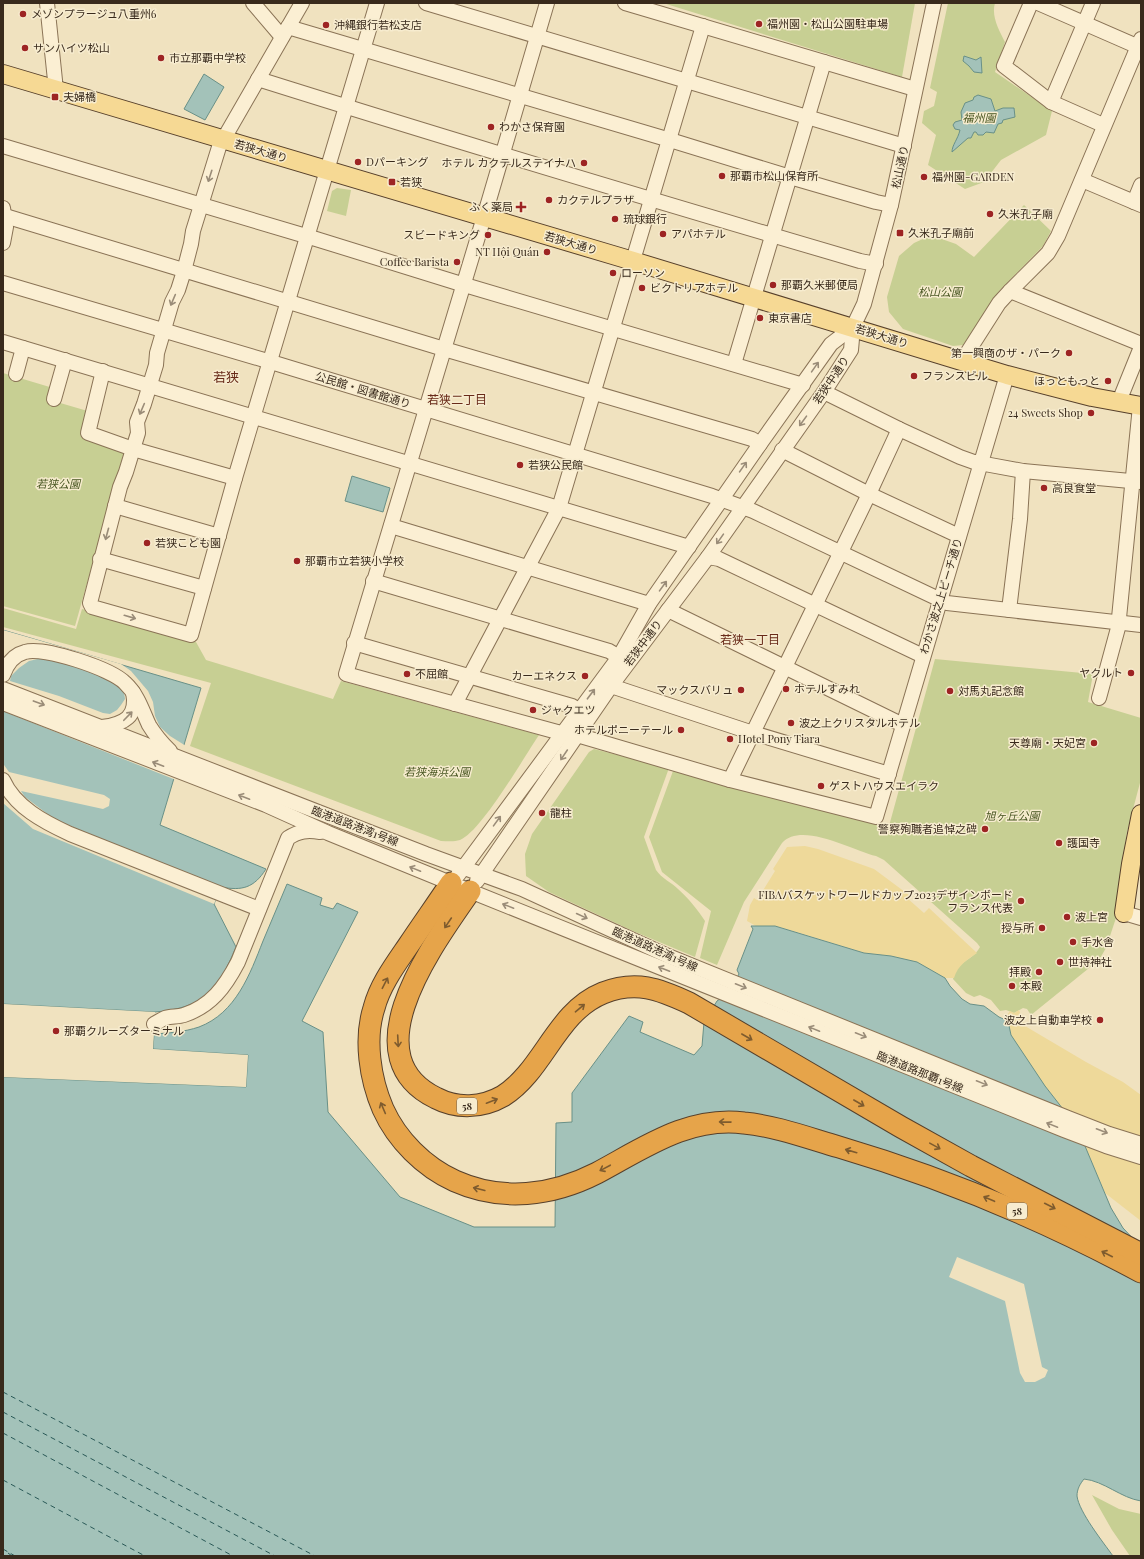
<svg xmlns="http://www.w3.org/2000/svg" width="1144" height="1559" font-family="'Playfair Display','Noto Sans JP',serif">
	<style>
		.green { fill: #c7cf93 }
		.sand { fill: #eed99a }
		.water { fill: #a3c2b9; stroke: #699087 }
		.pier { fill: #f0e2bf; fill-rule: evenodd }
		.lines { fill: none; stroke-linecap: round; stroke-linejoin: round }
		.ferry { stroke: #2a5957; stroke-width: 1; stroke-dasharray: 5 4; stroke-linecap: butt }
		.minor-casing { stroke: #8a7356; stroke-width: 16 }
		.major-casing { stroke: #57402b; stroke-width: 20 }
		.highway-casing { stroke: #57402b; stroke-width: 23 }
		.minor { stroke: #fbefd3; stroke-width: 14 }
		.major { stroke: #f6d994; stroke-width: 18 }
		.highway { stroke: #e6a44a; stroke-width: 21 }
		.oneway { stroke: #9a8c78 }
		.oneway2 { stroke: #7e5b2e }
		.poi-dot { fill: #9d2423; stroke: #f7eccf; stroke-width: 1.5 }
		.labels { text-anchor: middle; stroke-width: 3; stroke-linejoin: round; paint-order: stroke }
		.shield { fill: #f7eccf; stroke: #726452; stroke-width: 1 }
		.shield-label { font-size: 10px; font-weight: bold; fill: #392a1c }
		.poi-label { font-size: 11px; fill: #392a1c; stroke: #f7eccf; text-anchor: start }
		.park-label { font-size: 11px; font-style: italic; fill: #485621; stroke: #f7eccf }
		.street-label { font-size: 11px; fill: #392a1c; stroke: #f7eccf }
		.neighbourhood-label { font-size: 12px; fill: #682a19; stroke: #f7eccf }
		.quarter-label { font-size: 13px; fill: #682a19; stroke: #f7eccf }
	</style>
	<rect width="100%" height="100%" fill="#f0e2bf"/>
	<!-- green -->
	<g class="green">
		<polygon points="663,3 915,3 902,77"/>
		<path d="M948 3H995C991 16 999 30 1005 42L995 72 1052 111 1046 135 1001 160 984 182 965 189 928 165 936 135 922 123 924 111 934 106 937 92 930 88Z"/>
		<polygon points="337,188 351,190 346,216 327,211 332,191"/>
		<polygon points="1024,205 1051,231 1043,246 1000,290 963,345 953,346 903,329 889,312 887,297 899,256 914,243 925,238 936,237 956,244 974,257"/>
		<polygon points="3,373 53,388 50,400 91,412 85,436 124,452 75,626 3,606"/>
		<path d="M3 608 76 629 82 609 196 642 206 660 333 699 341 681 539 735C524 757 481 832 460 840 454 842 447 841 441 841L190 746 211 683 3 627Z"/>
		<path d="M935 659 1093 674 1088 702 1141 718V779L1127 832 1121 875 1117 915 1106 948 1099 960 1031 1015 1027 1009 1023 1008 1014 1013 1006 1010 1000 1011 991 1000 980 995 974 997 966 993 953 979C958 959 972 962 980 947L977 943 884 860 876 856C852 850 801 821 782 843L744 902 717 965 700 958 711 911 662 872 649 837 673 771 889 826Z"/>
		<path d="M594 749 669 768 644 837 656 870C662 879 671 882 678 889 689 899 697 909 705 921L695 957 633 931 549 892 526 876 525 854 532 834 589 752Z"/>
		<polygon points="1092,1495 1119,1509 1141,1514 1141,1556 1130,1556 1112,1530"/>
	</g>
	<!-- sand -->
	<g class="sand">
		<path d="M805 846 818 849 874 869 909 895 907 898 924 913 929 908 977 953C967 960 958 965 954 978H945L917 962 891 956 864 953 803 934 775 926H756L747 921 750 905 754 898 757 900 775 871 773 869 787 847Z"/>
		<polygon points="1019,1010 1025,1026 1086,1062 1123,1082 1141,1095 1141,1221 1105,1193 1077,1127 1045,1086 1011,1035 1008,1021 1004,1019 1010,1011 1014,1013"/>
	</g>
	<!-- water -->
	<g class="water">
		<polygon points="964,56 976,60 981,57 982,73 974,72 969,66 963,61"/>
		<polygon points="204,74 224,87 205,120 184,109"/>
		<path d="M978 95 991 99 995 111 1003 108H1014L1015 117 1003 120 1002 123 998 124 994 133 986 132 983 135H978L976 132H974L971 138H968L952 152C952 145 958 139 960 130L955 129 953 125 955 122 962 120 961 112 965 103 973 100 974 97Z"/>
		<polygon points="352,476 390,488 383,512 345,501"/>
		<path d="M3 630 201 688 160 825 266 869C254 888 242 891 221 887L214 904 236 947C218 990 204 1008 155 1012L3 1004Z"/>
		<path d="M287 884 322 898 320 905 333 909 337 903 358 912 302 1021 323 1032 328 1112 400 1197 474 1227H555L556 1123 572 1122V1093L629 1016 643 1022 640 1032 694 1055 702 1046 704 1022 717 1001 727 994 739 974 737 970 753 929 751 926H775L864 953 891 956 917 962 945 978 950 986 962 999 970 1004 984 1006 999 1017 1008 1021 1011 1035 1045 1086 1077 1127 1111 1208 1123 1228 1141 1247V1501C1121 1498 1104 1481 1084 1479 1080 1484 1077 1489 1077 1496 1079 1512 1103 1542 1113 1556H3V1077L246 1087 248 1055 153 1049 154 1034C169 1033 184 1032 199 1027 236 1013 250 974 263 941 271 922 279 903 287 884Z"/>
	</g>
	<!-- pier -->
	<g class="pier">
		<path d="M3 630 121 664 131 671 148 691 153 702 155 716 160 727 170 736 186 746 176 780 3 711ZM42 658 90 669 119 686 124 692 125 699 121 705 117 710 110 714 103 713 59 696 10 681 11 676 19 668 29 661Z"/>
		<polygon points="3,748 4,765 9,772 104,795 110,799 109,806 103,809 21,791 25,797 50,816 77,829 222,887 214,904 33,829 3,803"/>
		<polygon points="3,1004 155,1012 155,1014 3,1006"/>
		<polygon points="154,1032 153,1049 248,1055 246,1087 3,1077 3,1075 244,1085 246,1057 153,1051 151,1049 152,1034"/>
		<polygon points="957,1257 1024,1284 1042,1367 1048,1370 1045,1377 1035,1382 1025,1382 1020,1373 1005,1301 949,1277"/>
	</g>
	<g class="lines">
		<!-- ferry -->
		<g class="ferry">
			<polyline points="3,1392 315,1556"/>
			<polyline points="3,1412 275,1556"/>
			<polyline points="3,1433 233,1556"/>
			<polyline points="3,1480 145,1556"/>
			<polyline points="3,1549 15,1556"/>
			<polyline points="8,1553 12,1556"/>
		</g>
		<!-- minor casing -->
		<g class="minor-casing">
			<g id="minor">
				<polyline points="47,3 56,90"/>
				<polyline points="253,3 282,37"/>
				<polyline points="302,3 219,147 193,231 191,244 184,271 178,290 172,302 157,353 156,365 144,404 137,422 138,433 133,449 126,472 120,487 90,603 92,607 191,635 235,478 377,3"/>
				<polyline points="426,3 904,146"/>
				<polyline points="547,3 487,207 346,674 561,733"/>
				<polyline points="625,3 915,89"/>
				<polyline points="1031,3 1004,66 1051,102 1103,125"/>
				<polyline points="1038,3 1141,48"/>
				<polyline points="288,27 670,140 790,177 876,202 891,205"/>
				<path d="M258 79C458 142 659 202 860 261L876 264"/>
				<polyline points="1051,102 1093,3"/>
				<polyline points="3,146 316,239 458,283 803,385"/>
				<polyline points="1082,180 1141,205"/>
				<polyline points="1134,202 1141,185"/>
				<polyline points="3,208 6,227 3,243"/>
				<polyline points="5,216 444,349 752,439 760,444"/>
				<polyline points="3,283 271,362 712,496 753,511 947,603 1141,625"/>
				<polyline points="1010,291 1141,344"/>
				<polyline points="3,342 689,547"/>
				<polyline points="962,361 999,303 1010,291 1048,253 1058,236 1141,39"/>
				<polyline points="734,364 824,62"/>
				<polyline points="103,371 88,433 133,449 235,478"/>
				<polyline points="16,374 23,348"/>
				<polyline points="824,392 899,429 960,457 974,462 1023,471 1141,482"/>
				<polyline points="54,399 65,360"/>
				<polyline points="1120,403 1122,394 1141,347"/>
				<polyline points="782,450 869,494 959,536"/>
				<polyline points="115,506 219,536"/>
				<polyline points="391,526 649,604"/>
				<polyline points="708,557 719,559 923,656"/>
				<polyline points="100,559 204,588"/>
				<polyline points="373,581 609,651 626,661"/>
				<polyline points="668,610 903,725"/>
				<polyline points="1009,610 1020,519 1023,471"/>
				<polyline points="354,643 572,706 579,710"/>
				<path d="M3 675C7 664 13 655 25 652 43 646 112 669 125 683 138 695 142 710 149 725 155 735 162 743 170 751"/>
				<polyline points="611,686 753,733 889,774"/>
				<polyline points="3,689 426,854 522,889 668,956 1068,1118 1109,1134 1141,1144"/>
				<polyline points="1099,698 1118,628 1140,406"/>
				<polyline points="3,703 266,805 328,833 470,891 1064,1130 1106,1146 1141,1157"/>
				<polyline points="455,704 559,508 703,26"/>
				<path d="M102 727C124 724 138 717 133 692"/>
				<polyline points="577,735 730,780 876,817 1007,375"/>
				<path d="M3 780C15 807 44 822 70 834L259 909"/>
				<polyline points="730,780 869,494 899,429"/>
				<polyline points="458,875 619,657 649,604 760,444 831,344 853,327"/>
				<polyline points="477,881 611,686 708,557 824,392 851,350 853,327 864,304 891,205 934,3"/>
				<polyline points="1124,913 1141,918"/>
				<path d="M154 1024C158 1022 162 1019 165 1018 171 1016 178 1017 184 1015 211 1006 225 987 238 962L288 838C299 831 307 830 320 832"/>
			</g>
		</g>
		<!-- major casing -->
		<g class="major-casing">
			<g id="major">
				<polyline points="3,74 633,261 1007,375 1092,397 1141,406"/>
				<polyline points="1124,913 1131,864 1141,814"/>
			</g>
		</g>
		<!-- highway casing -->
		<g class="highway-casing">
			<g id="highway">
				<path d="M451 883C437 904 422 925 408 946 395 965 380 985 374 1008 364 1039 370 1079 383 1109 397 1140 424 1167 455 1181 502 1202 552 1196 597 1173 644 1148 688 1116 744 1123 776 1126 808 1138 839 1147 944 1178 1045 1220 1141 1272"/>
				<path d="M470 891C436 941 348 1055 436 1098 457 1109 482 1108 503 1096 544 1070 556 1012 603 993 636 980 659 989 689 1003L901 1127 971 1166 1141 1254"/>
			</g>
		</g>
		<!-- minor -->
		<use href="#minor" class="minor"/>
		<!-- major -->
		<use href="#major" class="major"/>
		<!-- highway -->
		<use href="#highway" class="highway"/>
	</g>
	<!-- one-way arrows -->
	<defs><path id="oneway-shaft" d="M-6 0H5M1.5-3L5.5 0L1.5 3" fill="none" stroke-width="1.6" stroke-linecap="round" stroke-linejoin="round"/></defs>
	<g class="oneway">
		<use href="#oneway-shaft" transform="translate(210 176) rotate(108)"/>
		<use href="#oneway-shaft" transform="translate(173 300) rotate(113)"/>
		<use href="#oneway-shaft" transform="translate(815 367) rotate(-55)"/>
		<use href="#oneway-shaft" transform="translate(142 409) rotate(113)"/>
		<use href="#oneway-shaft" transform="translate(803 421) rotate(126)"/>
		<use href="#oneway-shaft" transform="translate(743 467) rotate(-55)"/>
		<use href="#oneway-shaft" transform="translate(107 534) rotate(105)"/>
		<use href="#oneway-shaft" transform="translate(720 539) rotate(125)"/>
		<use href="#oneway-shaft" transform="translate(663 586) rotate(-54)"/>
		<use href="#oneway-shaft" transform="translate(130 617) rotate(16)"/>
		<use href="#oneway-shaft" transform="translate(591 694) rotate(-53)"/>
		<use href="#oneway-shaft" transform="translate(39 703) rotate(20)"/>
		<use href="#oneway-shaft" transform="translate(128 716) rotate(-46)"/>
		<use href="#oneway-shaft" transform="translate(564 755) rotate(124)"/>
		<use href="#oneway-shaft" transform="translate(158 764) rotate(-159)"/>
		<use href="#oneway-shaft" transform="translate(244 797) rotate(-159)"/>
		<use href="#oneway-shaft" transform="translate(497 821) rotate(-54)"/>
		<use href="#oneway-shaft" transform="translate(415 869) rotate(-158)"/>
		<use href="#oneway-shaft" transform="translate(508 906) rotate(-159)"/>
		<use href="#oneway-shaft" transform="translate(582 916) rotate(25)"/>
		<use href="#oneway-shaft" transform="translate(664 969) rotate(-159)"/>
		<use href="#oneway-shaft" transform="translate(741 986) rotate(22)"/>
		<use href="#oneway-shaft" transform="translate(814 1029) rotate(-158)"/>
		<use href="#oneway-shaft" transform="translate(861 1035) rotate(22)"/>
		<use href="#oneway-shaft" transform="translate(982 1083) rotate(22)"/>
		<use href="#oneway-shaft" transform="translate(1052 1125) rotate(-158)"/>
		<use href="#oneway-shaft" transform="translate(1102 1131) rotate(21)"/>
	</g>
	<g class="oneway2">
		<use href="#oneway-shaft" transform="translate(448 923) rotate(124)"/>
		<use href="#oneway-shaft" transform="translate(385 983) rotate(-63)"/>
		<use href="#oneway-shaft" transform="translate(580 1008) rotate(-40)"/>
		<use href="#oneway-shaft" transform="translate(747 1037) rotate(30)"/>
		<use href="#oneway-shaft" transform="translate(398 1041) rotate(87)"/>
		<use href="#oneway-shaft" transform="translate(492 1101) rotate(-21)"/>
		<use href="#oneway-shaft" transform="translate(859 1103) rotate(30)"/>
		<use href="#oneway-shaft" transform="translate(383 1108) rotate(-113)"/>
		<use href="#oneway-shaft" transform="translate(725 1122) rotate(-179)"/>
		<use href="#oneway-shaft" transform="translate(935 1146) rotate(29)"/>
		<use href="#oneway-shaft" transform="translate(851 1151) rotate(-164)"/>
		<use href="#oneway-shaft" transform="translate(605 1168) rotate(152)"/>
		<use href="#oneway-shaft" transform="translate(479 1189) rotate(-166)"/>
		<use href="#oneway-shaft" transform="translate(989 1199) rotate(-157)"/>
		<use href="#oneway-shaft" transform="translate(1050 1206) rotate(27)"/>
		<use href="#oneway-shaft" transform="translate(1107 1254) rotate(-153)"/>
	</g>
	<!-- markers -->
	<g class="poi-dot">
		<circle cx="23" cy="14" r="4"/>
		<circle cx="759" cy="24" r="4"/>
		<circle cx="326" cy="25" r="4"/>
		<circle cx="25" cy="48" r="4"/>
		<circle cx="161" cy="58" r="4"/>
		<rect x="51" y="93" width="8" height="8" rx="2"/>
		<circle cx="491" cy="127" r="4"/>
		<circle cx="358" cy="162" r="4"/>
		<circle cx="584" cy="163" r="4"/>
		<circle cx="722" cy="176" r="4"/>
		<circle cx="924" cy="177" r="4"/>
		<rect x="388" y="178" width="8" height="8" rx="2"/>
		<circle cx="549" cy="200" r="4"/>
		<path d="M519 201h4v4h4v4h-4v4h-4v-4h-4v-4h4z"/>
		<circle cx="990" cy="214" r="4"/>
		<circle cx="615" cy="219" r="4"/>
		<rect x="896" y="229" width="8" height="8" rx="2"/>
		<circle cx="663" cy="234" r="4"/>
		<circle cx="488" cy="235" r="4"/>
		<circle cx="547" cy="252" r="4"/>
		<circle cx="457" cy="262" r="4"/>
		<circle cx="613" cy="273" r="4"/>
		<circle cx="773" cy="285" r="4"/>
		<circle cx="642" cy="288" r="4"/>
		<circle cx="760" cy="318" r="4"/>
		<circle cx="1069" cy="353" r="4"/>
		<circle cx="914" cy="376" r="4"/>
		<circle cx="1108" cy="381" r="4"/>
		<circle cx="1091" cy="413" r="4"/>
		<circle cx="520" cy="465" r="4"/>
		<circle cx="1044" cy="488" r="4"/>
		<circle cx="147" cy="543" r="4"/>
		<circle cx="297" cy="561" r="4"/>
		<circle cx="1131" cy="673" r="4"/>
		<circle cx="407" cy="674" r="4"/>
		<circle cx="585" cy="676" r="4"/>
		<circle cx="786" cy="689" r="4"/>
		<circle cx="741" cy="690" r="4"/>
		<circle cx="950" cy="691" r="4"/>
		<circle cx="533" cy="710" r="4"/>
		<circle cx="791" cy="723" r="4"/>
		<circle cx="681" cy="730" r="4"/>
		<circle cx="730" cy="739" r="4"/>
		<circle cx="1094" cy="743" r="4"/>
		<circle cx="821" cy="786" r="4"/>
		<circle cx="542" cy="813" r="4"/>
		<circle cx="985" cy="829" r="4"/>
		<circle cx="1059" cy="843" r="4"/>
		<circle cx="1021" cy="901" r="4"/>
		<circle cx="1067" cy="917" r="4"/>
		<circle cx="1042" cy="928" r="4"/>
		<circle cx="1073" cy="942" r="4"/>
		<circle cx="1060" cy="962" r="4"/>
		<circle cx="1039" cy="972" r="4"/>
		<circle cx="1012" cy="986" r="4"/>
		<circle cx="1100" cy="1020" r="4"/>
		<circle cx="56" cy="1031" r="4"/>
	</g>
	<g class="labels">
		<!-- shield labels -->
		<g class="shield">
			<rect x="457" y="1098" width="20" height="16" rx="3"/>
			<rect x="1007" y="1203" width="20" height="16" rx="3"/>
		</g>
		<g class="shield-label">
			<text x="467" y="1110">58</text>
			<text x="1017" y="1215">58</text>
		</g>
		<!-- poi labels -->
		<g class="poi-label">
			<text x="31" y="18">メゾンプラージュ八重州6</text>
			<text x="767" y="28">福州園・松山公園駐車場</text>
			<text x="334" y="29">沖縄銀行若松支店</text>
			<text x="33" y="52">サンハイツ松山</text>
			<text x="169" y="62">市立那覇中学校</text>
			<text x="63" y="101">夫婦橋</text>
			<text x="499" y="131">わかさ保育園</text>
			<text x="366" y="166">Dパーキング</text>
			<text x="576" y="167" text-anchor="end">ホテル カクテルステイナハ</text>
			<text x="730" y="180">那覇市松山保育所</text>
			<text x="932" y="181">福州園-GARDEN</text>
			<text x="400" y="186">若狭</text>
			<text x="557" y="204">カクテルプラザ</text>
			<text x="513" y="211" text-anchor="end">ふく薬局</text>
			<text x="998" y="218">久米孔子廟</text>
			<text x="623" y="223">琉球銀行</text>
			<text x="908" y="237">久米孔子廟前</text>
			<text x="671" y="238">アパホテル</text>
			<text x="480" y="239" text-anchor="end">スビードキング</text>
			<text x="539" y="256" text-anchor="end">NT Hội Quán</text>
			<text x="449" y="266" text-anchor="end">Coffee Barista</text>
			<text x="621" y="277">ローソン</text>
			<text x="781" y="289">那覇久米郵便局</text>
			<text x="650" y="292">ビクトリアホテル</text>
			<text x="768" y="322">東京書店</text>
			<text x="1061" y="357" text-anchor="end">第一興商のザ・パーク</text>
			<text x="922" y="380">フランスビル</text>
			<text x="1100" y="385" text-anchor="end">ほっともっと</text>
			<text x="1083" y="417" text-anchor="end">24 Sweets Shop</text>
			<text x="528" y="469">若狭公民館</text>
			<text x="1052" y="492">高良食堂</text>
			<text x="155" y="547">若狭こども園</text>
			<text x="305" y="565">那覇市立若狭小学校</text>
			<text x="1123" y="677" text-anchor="end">ヤクルト</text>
			<text x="415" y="678">不屈館</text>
			<text x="577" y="680" text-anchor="end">カーエネクス</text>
			<text x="794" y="693">ホテルすみれ</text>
			<text x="733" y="694" text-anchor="end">マックスバリュ</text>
			<text x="958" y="695">対馬丸記念館</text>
			<text x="541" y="714">ジャクエツ</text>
			<text x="799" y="727">波之上クリスタルホテル</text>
			<text x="673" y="734" text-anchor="end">ホテルポニーテール</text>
			<text x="738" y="743">Hotel Pony Tiara</text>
			<text x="1086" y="747" text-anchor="end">天尊廟・天妃宮</text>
			<text x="829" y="790">ゲストハウスエイラク</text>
			<text x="550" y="817">龍柱</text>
			<text x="977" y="833" text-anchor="end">警察殉職者追悼之碑</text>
			<text x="1067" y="847">護国寺</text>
			<text x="1013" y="899" text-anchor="end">FIBAバスケットワールドカップ2023デザインボード<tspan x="1013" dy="13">フランス代表</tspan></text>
			<text x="1075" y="921">波上宮</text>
			<text x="1034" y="932" text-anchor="end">授与所</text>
			<text x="1081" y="946">手水舎</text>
			<text x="1068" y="966">世持神社</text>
			<text x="1031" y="976" text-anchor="end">拝殿</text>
			<text x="1020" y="990">本殿</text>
			<text x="1092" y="1024" text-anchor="end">波之上自動車学校</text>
			<text x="64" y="1035">那覇クルーズターミナル</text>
		</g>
		<!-- park labels -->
		<g class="park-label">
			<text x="979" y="122">福州園</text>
			<text x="940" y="296">松山公園</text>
			<text x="58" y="488">若狭公園</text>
			<text x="437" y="776">若狭海浜公園</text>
			<text x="1012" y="820">旭ヶ丘公園</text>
		</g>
		<!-- street labels -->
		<g class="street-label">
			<text transform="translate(261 151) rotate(16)" y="4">若狭大通り</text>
			<text transform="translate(900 167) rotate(-78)" y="4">松山通り</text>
			<text transform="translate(571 243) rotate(16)" y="4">若狭大通り</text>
			<text transform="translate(882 336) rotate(17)" y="4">若狭大通り</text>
			<text transform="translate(831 380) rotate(-56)" y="4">若狭中通り</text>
			<text transform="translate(363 390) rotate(17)" y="4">公民館・図書館通り</text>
			<text transform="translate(941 596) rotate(-73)" y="4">わかさ波之上ビーチ通り</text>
			<text transform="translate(643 643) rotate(-53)" y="4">若狭中通り</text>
			<text transform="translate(355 826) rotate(21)" y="4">臨港道路港湾1号線</text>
			<text transform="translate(655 949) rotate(24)" y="4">臨港道路港湾1号線</text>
			<text transform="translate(920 1072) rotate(22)" y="4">臨港道路那覇1号線</text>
		</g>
		<!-- neighbourhood labels -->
		<g class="neighbourhood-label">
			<text x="457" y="404">若狭二丁目</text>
			<text x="750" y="644">若狭一丁目</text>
		</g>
		<!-- quarter labels -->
		<g class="quarter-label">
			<text x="226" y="382">若狭</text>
		</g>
	</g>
	<!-- border -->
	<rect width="1144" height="1559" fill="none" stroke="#392a1c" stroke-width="8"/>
</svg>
